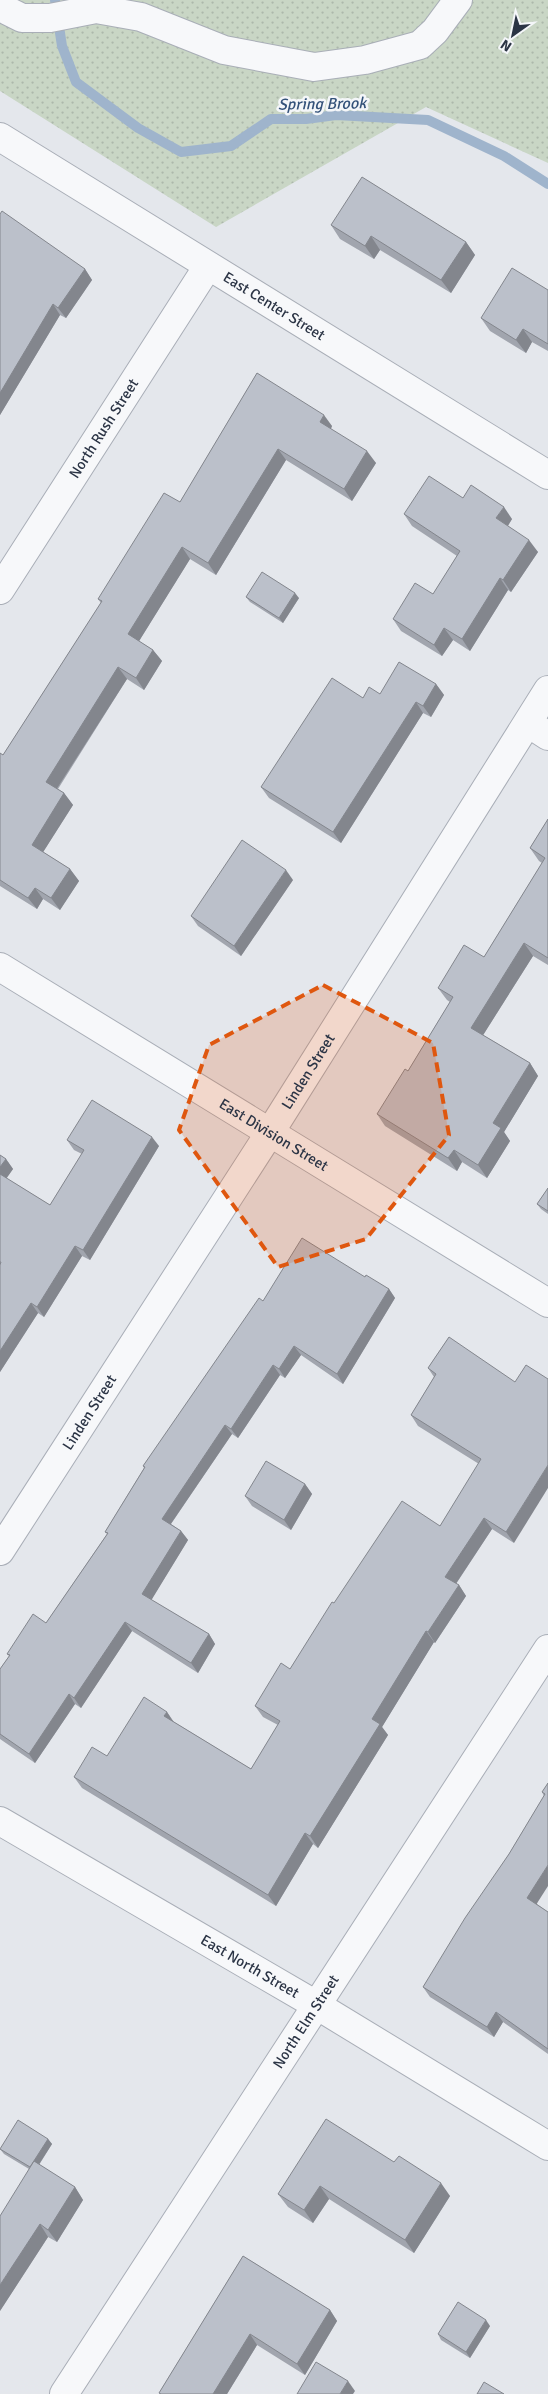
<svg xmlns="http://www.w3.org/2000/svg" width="548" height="2394" font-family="Signika,sans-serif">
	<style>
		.grass { fill: url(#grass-dots) }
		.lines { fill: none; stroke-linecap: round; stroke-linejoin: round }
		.stream { stroke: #9fb4cc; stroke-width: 10 }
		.minor-casing { stroke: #a9aeb7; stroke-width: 30 }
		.minor { stroke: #f7f8fa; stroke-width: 28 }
		.wall { fill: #a1a5ae }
		.shaded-wall { fill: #83868d }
		.building { fill: #bbc0ca; stroke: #83868d }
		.marked { fill: #df570f; fill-opacity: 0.2; stroke: #df570f; stroke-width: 4; stroke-dasharray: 10 6; stroke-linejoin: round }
		.labels { text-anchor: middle; stroke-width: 5; stroke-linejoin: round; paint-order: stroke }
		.street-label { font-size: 15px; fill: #2b3445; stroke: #f4f6f9 }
		.water-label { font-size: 16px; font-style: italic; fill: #34527a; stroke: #f4f6f9 }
	</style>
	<defs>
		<pattern id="grass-dots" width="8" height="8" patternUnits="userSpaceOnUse" patternTransform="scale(1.25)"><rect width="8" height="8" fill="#c9d6c5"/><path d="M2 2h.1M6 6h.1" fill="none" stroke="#adb8ab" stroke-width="1.8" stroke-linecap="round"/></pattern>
	</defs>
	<rect width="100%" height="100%" fill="#e4e7ec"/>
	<!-- grass -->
	<polygon class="grass" points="0,0 548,0 548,163 426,107 216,227 0,91"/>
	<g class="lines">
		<!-- stream -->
		<polyline class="stream" points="55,0 62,46 76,82 138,128 181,152 231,146 271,119 306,119 336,115 428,120 504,156 548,184"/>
		<!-- minor casing -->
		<g class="minor-casing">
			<g id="minor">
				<polyline points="0,3 8,11 22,18 50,18 96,9 141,17 224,50 314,67 365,60 420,45 435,31 458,0"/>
				<path id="s1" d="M0 137 548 475"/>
				<path id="s2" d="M0 590 208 266"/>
				<polyline points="528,723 548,736"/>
				<path id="s3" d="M0 967 548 1303"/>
				<path id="s4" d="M0 1551 269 1134 548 690"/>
				<path id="s5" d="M0 1821 318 2006 548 2146"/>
				<path id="s6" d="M64 2394 548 1649"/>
			</g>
		</g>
		<!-- minor -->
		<use href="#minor" class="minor"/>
	</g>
	<!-- wall -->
	<g class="wall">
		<polygon points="0,214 85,269 92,280 66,318 60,315 0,415"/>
		<polygon points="331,225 466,242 475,255 451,293 380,250 374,259 340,239"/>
		<polygon points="548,290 548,351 532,342 526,353 490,331 481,318"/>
		<polygon points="257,373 332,426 331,429 376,463 352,501 286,460 216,575 190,559 139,641 153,650 162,661 144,690 127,679 58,789 64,793 73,805 43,852 70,869 79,881 60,910 43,899 37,909 0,886 0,753 3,755 101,603 98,599 180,502"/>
		<polygon points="463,498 512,519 508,526 538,552 511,592 508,590 470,651 453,640 442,656 401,631 393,619 433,594 457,556 412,526 404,514"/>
		<polygon points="246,597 299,598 283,623 250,602"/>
		<polygon points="436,684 444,695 431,717 423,713 341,843 269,798 261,787 363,698"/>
		<polygon points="548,819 548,965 533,956 483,1035 530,1063 538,1076 504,1132 510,1141 487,1178 462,1162 457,1171 385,1126 377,1114 408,1071 450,1002 447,1000 438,988 484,957 542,863 539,861 530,848"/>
		<polygon points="293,880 241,956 198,926 191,916"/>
		<polygon points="67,1140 159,1146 90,1260 82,1256 44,1317 38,1313 0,1372 0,1155 6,1159 13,1169 6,1178 50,1205 82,1154 74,1150"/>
		<polygon points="548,1188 548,1214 541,1209 537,1204"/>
		<polygon points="365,1277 389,1289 395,1298 343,1384 301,1355 285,1378 280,1375 238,1438 232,1434 171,1524 181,1531 188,1540 151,1600 209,1634 215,1644 198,1673 132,1631 81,1708 75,1704 35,1763 0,1739 0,1669 9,1656 7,1654 46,1623 107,1534 105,1532 144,1468 143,1466 263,1301"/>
		<polygon points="449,1337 514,1543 492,1529 456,1584 459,1585 466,1596 435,1643 434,1642 382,1727 388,1735 318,1848 313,1844 276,1906 82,1788 74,1777 107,1756 167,1712 174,1722 251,1769 278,1725 263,1717 255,1706 290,1669 334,1603 440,1526 479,1464 418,1426 411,1415 434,1377 428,1368"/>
		<polygon points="305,1484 312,1494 291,1530 252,1506 245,1496"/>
		<polygon points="548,1783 537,1904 548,1912 548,2054 503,2022 494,2037 430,1997 423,1987 509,1854 544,1796 542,1792"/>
		<polygon points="48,2139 52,2144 39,2165 75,2187 83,2200 57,2242 48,2237 0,2311 29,2169 4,2154 0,2149"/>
		<polygon points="394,2162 450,2196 414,2253 329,2199 313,2223 288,2207 278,2194"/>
		<polygon points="243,2256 330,2310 337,2321 305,2375 257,2345 227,2394 160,2394 159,2393"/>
		<polygon points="490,2326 470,2358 441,2340 438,2334"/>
	</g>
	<!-- shaded-wall -->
	<g class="shaded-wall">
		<polygon points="371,236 380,250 374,259 365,246"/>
		<polygon points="466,242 475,255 451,293 441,280"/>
		<polygon points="85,269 92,280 66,318 58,308"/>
		<polygon points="53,304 60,315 0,415 0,393"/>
		<polygon points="523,329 532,342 526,353 516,340"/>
		<polygon points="324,415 332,426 328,434 320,422"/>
		<polygon points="278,449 286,460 216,575 208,563"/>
		<polygon points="367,451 376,463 352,501 344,489"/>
		<polygon points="504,507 512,519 505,530 496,518"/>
		<polygon points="529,540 538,552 511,592 503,580"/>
		<polygon points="182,547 190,559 136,646 128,634"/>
		<polygon points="500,578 508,590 470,651 462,639"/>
		<polygon points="295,593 299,598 283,623 279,618"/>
		<polygon points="444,628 453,640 442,656 434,645"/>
		<polygon points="153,650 162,661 144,690 136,678"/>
		<polygon points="118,667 127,679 54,793 46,782"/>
		<polygon points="436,684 444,695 431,717 423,706"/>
		<polygon points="416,702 423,713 341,843 333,832"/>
		<polygon points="64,793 73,805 40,857 32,845"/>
		<polygon points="70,869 79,881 60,910 51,898"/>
		<polygon points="286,870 293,880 241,956 234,946"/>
		<polygon points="35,888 43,899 37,909 28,898"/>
		<polygon points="524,943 533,956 480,1040 471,1028"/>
		<polygon points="530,1063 538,1076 504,1132 510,1141 487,1178 478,1165 493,1123"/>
		<polygon points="152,1137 159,1146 90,1260 83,1250"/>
		<polygon points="454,1150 462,1162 457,1171 448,1158"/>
		<polygon points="6,1159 13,1169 4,1182 0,1177 0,1167"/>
		<polygon points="75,1246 82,1256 44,1317 37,1307"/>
		<polygon points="389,1289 395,1298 343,1384 337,1374"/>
		<polygon points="31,1303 38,1313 0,1372 0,1351"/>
		<polygon points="294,1346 301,1355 285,1378 279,1369"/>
		<polygon points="273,1365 280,1375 238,1438 231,1429"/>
		<polygon points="225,1425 232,1434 168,1528 162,1519"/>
		<polygon points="548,1465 548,1488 514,1543 506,1532"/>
		<polygon points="305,1484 312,1494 291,1530 284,1520"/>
		<polygon points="484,1518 492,1529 453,1588 445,1577"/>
		<polygon points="181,1531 188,1540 149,1604 142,1594"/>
		<polygon points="459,1585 466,1596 435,1643 428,1632"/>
		<polygon points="125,1622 132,1631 81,1708 74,1698"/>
		<polygon points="426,1631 434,1642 382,1727 388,1735 318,1848 310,1836 372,1719"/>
		<polygon points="209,1634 215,1644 198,1673 191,1663"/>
		<polygon points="69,1694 75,1704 35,1763 29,1754"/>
		<polygon points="167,1712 174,1723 164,1716"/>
		<polygon points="305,1833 313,1844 276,1906 268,1895"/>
		<polygon points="548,1865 548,1886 534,1908 527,1898"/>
		<polygon points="496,2012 503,2022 494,2037 487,2027"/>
		<polygon points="48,2139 52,2144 34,2172 30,2167"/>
		<polygon points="441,2183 450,2196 414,2253 405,2240"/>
		<polygon points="320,2186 329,2199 313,2223 304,2210"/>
		<polygon points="75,2187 83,2200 57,2242 48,2230"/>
		<polygon points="40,2224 48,2237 0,2311 0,2285"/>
		<polygon points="330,2310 337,2321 305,2375 297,2364"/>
		<polygon points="486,2320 490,2326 470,2358 466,2352"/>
		<polygon points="250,2334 257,2345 227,2394 213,2394"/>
		<polygon points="348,2381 355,2391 353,2394 340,2394"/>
	</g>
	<!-- building -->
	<g class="building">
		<polygon points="362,177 466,242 441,280 371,236 365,246 331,225"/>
		<polygon points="2,211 85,269 58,308 53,304 0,393 0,214"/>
		<polygon points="512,268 548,290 548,344 523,329 516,340 481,318"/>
		<polygon points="257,373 324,415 320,422 367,451 344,489 278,449 208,563 182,547 128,634 153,650 136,678 118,667 46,782 64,793 32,845 70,869 51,898 35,888 28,898 0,880 0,753 3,755 102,601 98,599 164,493 180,502"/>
		<polygon points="429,476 463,498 471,485 504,507 496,518 529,540 503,580 500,578 462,639 444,628 434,645 393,619 415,583 433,594 460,551 404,514"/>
		<polygon points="262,572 295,593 279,618 246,597"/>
		<polygon points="399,662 436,684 423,706 416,702 333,832 261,787 332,678 363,698 369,687 380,694"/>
		<polygon points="548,819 548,958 524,943 471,1028 530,1063 493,1123 501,1128 478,1165 454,1150 448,1158 377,1114 405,1069 408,1071 453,997 438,988 464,945 484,957 545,858 530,848"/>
		<polygon points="242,840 286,870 234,946 191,916"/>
		<polygon points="92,1100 152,1137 83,1250 75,1246 37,1307 31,1303 0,1351 0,1265 1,1262 0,1262 0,1174 50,1205 84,1150 67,1140"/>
		<polygon points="0,1155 6,1159 0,1167"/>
		<polygon points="548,1188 548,1211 537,1204"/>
		<polygon points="302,1238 365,1277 366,1275 389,1289 337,1374 294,1346 279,1369 273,1365 231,1429 225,1425 162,1519 181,1531 142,1594 209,1634 191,1663 125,1622 74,1698 69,1694 29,1754 0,1734 0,1669 10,1655 7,1654 33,1614 46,1623 108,1533 105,1532 145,1467 143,1466 259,1298 263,1301"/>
		<polygon points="449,1337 515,1382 526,1365 548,1379 548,1465 506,1532 484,1518 445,1577 459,1585 428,1632 426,1631 372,1719 380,1724 310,1836 305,1833 268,1895 74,1777 92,1747 107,1756 144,1697 167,1712 164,1716 251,1769 280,1721 255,1706 281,1663 290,1669 332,1602 334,1603 402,1501 440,1526 481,1459 411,1415 436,1374 428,1368"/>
		<polygon points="266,1461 305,1484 284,1520 245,1496"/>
		<polygon points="548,1783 548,1865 527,1898 548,1912 548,2049 496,2012 487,2027 423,1987 465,1918 509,1854 545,1794 542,1792"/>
		<polygon points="326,2119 394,2162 399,2156 441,2183 405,2240 320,2186 304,2210 278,2194"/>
		<polygon points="18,2120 48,2139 30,2167 0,2149"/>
		<polygon points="34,2161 75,2187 48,2230 40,2224 0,2285 0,2216"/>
		<polygon points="243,2256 330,2310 297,2364 250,2334 213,2394 161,2394 159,2393"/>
		<polygon points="458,2302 486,2320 466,2352 438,2334"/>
		<polygon points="316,2362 348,2381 340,2394 297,2394"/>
		<polygon points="484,2382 504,2394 477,2394"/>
	</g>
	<!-- marked area -->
	<path class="marked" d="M323 985 433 1043 449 1135 366 1239 278 1267 179 1130 209 1045Z"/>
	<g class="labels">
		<!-- street labels -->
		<g class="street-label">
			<text dy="5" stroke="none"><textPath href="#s1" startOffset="322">East Center Street</textPath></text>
			<text dy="5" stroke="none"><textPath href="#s2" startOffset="192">North Rush Street</textPath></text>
			<text dy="5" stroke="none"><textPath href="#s4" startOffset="570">Linden Street</textPath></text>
			<text dy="5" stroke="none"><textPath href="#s3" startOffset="321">East Division Street</textPath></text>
			<text dy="5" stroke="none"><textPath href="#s4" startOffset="165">Linden Street</textPath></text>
			<text dy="5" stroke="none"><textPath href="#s5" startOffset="289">East North Street</textPath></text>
			<text dy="5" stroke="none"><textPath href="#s6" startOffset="444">North Elm Street</textPath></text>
		</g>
		<!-- water labels -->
		<g class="water-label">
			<text transform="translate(322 103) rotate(-1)" y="6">Spring Brook</text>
		</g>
	</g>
	<!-- north arrow -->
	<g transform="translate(513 35) rotate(213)" stroke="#f4f6f9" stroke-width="4" paint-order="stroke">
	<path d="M0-4L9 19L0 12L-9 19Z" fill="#2b3445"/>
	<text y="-8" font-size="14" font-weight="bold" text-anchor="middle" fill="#2b3445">N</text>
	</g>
</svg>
